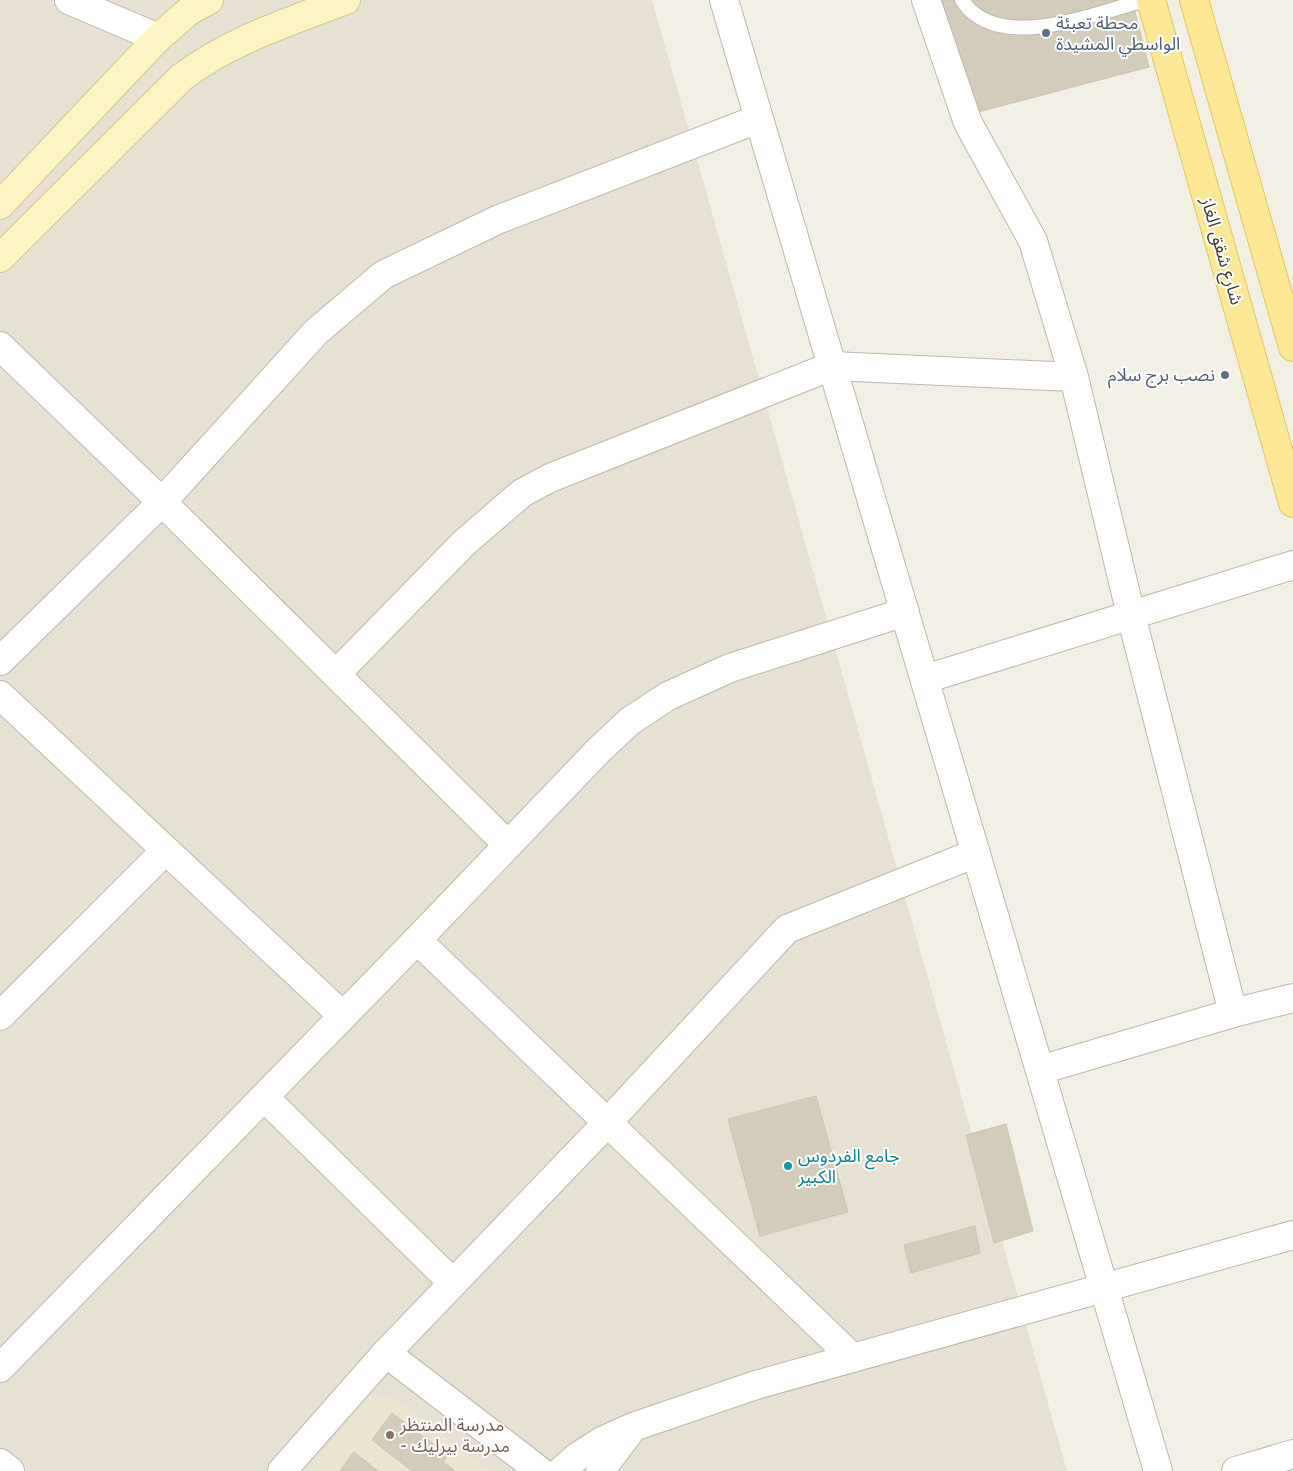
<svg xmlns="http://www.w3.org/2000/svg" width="1293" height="1471" font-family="Overpass,'Noto Sans Arabic',sans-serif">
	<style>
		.residential { fill: #e6e1d3 }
		.education { fill: #ebe5cf }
		.building { fill: #d3ccbb; stroke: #cec4ae }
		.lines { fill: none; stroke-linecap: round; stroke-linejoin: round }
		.lane-casing { stroke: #bdb7a8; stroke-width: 16 }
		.street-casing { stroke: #bdb7a8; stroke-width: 30 }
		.secondary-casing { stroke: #d1c696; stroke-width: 30 }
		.primary-casing { stroke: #e0c564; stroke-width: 30 }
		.lane { stroke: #fff; stroke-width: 14 }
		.street { stroke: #fff; stroke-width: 28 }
		.secondary { stroke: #fdf4c4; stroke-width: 28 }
		.primary { stroke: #fce794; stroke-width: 28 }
		.service-dot { fill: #5c6f8a; stroke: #fff; stroke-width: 2 }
		.culture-dot { fill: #0f9aa8; stroke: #fff; stroke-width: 2 }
		.education-dot { fill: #8d6e63; stroke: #fff; stroke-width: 2 }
		.labels { text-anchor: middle; stroke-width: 4; stroke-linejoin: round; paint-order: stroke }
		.service-label { font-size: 18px; fill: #4e5e75; stroke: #fff; text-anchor: start }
		.street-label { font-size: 18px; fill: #443f35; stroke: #fff }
		.culture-label { font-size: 18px; fill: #0d838f; stroke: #fff; text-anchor: start }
		.education-label { font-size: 18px; fill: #785e54; stroke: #fff; text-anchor: start }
	</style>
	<rect width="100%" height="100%" fill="#f2efe5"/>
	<!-- residential -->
	<polygon class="residential" points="0,0 652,0 1067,1471 0,1471"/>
	<!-- education -->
	<polygon class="education" points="370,1395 395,1399 491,1471 306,1471"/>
	<!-- building -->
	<g class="building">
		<polygon points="941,0 1132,0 1149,67 978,112"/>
		<polygon points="816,1096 848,1212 760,1236 728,1119"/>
		<polygon points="1006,1124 1033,1231 994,1243 966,1135"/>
		<polygon points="975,1226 980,1253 911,1273 904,1245"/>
		<polygon points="392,1413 448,1455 443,1462 455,1471 412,1471 372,1440"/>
		<polygon points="354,1452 378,1471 340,1471"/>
	</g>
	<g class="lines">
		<!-- lane casing -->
		<g class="lane-casing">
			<path id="lane" d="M962 0C997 55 1096 13 1145 0"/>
		</g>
		<!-- street casing -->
		<g class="street-casing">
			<g id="street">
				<polyline points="69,0 158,38"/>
				<polyline points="724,0 1158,1471"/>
				<polyline points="926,0 968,123 1033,241 1074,377"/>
				<polyline points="0,346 162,502 508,845"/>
				<polyline points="0,661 162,502 316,332 383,275 497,220 758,119"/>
				<polyline points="336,674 464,543 522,493 550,478 832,366 1074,377 1131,615 1233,1013"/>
				<polyline points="925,679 1293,565"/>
				<polyline points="0,695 343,1016"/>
				<polyline points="417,940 853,1358"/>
				<polyline points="0,1016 165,851"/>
				<polyline points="1040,1070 1233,1013 1293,998"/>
				<polyline points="264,1097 453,1283"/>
				<polyline points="386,1353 540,1471"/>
				<polyline points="0,1368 417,940 599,750 630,721 668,696 730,668 905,612"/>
				<polyline points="0,1463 10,1471"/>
				<polyline points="282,1471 386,1353 607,1123 787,929 976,853"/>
				<polyline points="561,1471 577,1457 602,1441 633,1427 756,1385 1293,1235"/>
				<polyline points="600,1471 631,1430"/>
				<polyline points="1236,1471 1293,1454"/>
			</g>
		</g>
		<!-- secondary casing -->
		<g class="secondary-casing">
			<g id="secondary">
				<polyline points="0,205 158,38 189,11 209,0"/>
				<path d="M0 258 182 77C233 39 287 23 346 0"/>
			</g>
		</g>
		<!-- primary casing -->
		<g class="primary-casing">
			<g id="primary">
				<polyline points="1151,0 1293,503"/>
				<polyline points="1194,0 1293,347"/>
			</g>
		</g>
		<!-- lane -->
		<use href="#lane" class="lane"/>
		<!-- street -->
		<use href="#street" class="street"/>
		<!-- secondary -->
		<use href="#secondary" class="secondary"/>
		<!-- primary -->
		<use href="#primary" class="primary"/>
	</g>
	<!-- markers -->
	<g class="service-dot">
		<circle cx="1046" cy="33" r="5"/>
		<circle cx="1225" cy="375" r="5"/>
	</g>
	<circle class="culture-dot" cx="788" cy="1166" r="5"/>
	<circle class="education-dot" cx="390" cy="1435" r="5"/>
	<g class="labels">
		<!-- service labels -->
		<g class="service-label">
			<text x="1056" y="29">محطة تعبئة<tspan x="1056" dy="21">الواسطي المشيدة</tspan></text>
			<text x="1215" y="381" text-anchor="end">نصب برج سلام</text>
		</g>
		<!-- street labels -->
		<g class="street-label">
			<text transform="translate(1222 251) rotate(74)" y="6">شارع شقق الغاز</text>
		</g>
		<!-- culture labels -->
		<g class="culture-label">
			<text x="798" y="1162">جامع الفردوس<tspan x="798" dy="21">الكبير</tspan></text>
		</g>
		<!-- education labels -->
		<g class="education-label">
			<text x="400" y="1431">مدرسة المنتظر<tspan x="400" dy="21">- مدرسة بيرليك</tspan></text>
		</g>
	</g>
</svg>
